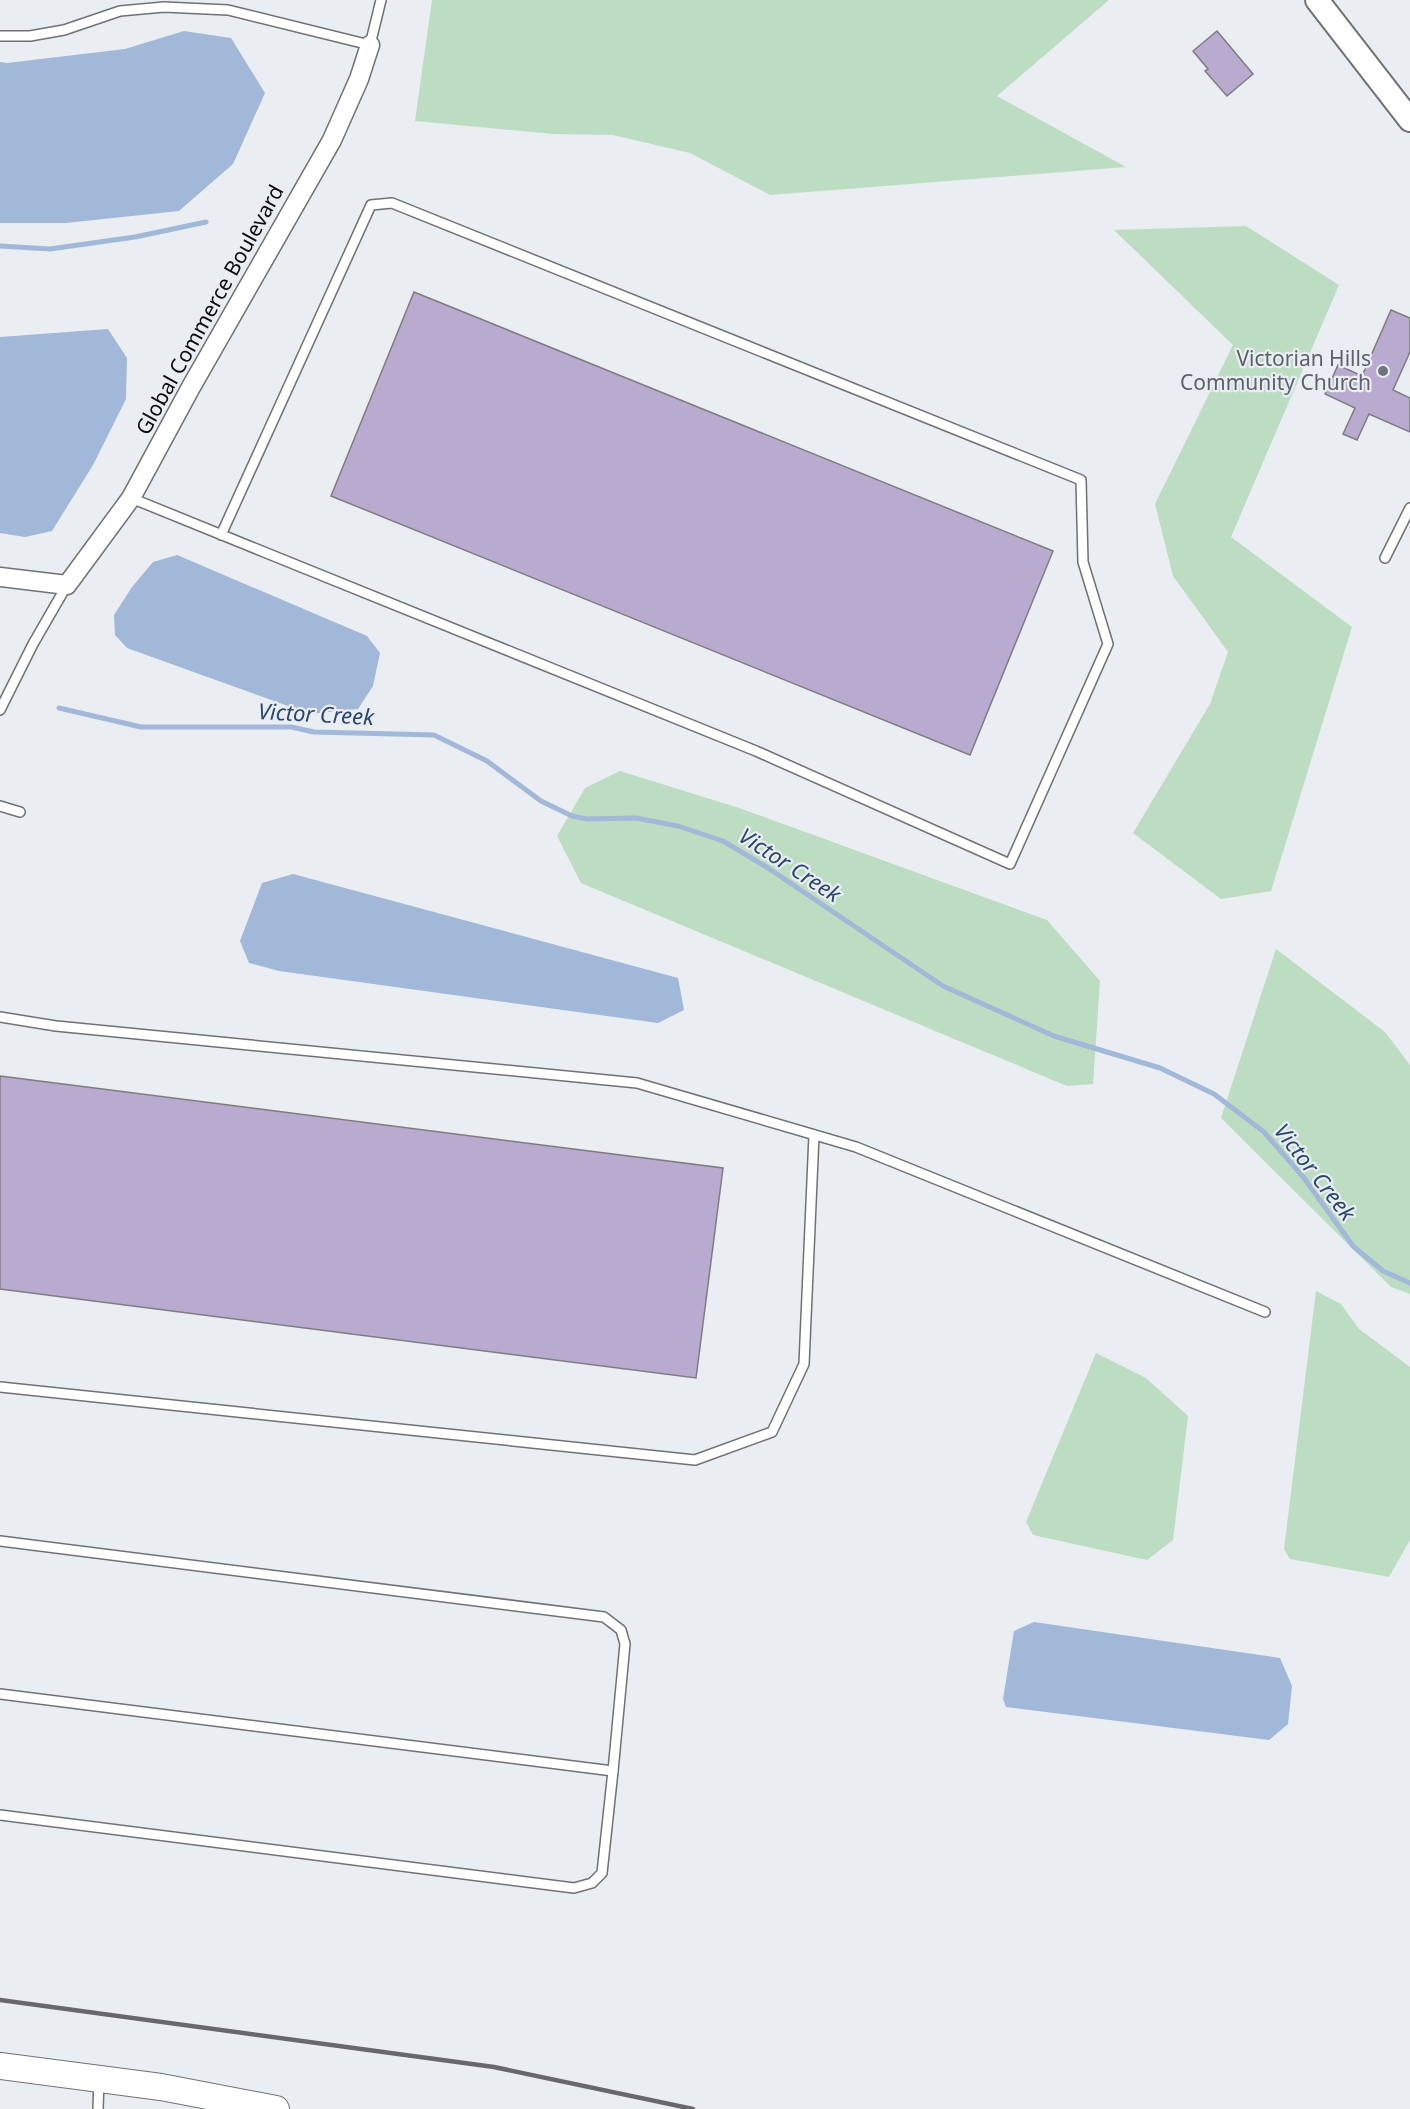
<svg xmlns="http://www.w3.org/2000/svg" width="1410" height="2109" font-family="'Noto Sans',sans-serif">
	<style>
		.green { fill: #bdddc2 }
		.water { fill: #a1b8d9 }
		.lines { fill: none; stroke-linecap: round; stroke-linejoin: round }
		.stream { stroke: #a1b8d9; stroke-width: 5 }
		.building { fill: #b9abd0; stroke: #7e7c80; stroke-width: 1.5 }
		.service-casing { stroke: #6f7175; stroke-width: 12 }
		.minor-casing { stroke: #6f7175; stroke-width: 21 }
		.tertiary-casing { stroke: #6f7175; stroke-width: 26 }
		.secondary-casing { stroke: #6f7175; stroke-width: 28 }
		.service { stroke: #fff; stroke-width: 9 }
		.minor { stroke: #fff; stroke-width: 18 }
		.tertiary { stroke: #fff; stroke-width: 22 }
		.secondary { stroke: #fff; stroke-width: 26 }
		.rail { stroke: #67686b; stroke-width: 4.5 }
		.worship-dot { fill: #6b7280; stroke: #eaedf1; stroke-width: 2 }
		.labels { text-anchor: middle; stroke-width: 4.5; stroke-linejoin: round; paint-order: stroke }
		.street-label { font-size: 21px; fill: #0b0c0d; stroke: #eaedf1 }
		.worship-label { font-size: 21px; fill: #5b616d; stroke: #eaedf1; text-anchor: end }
		.water-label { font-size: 22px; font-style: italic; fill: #274673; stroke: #eaedf1 }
	</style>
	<rect width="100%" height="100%" fill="#eaedf1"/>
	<!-- green -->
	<g class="green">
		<polygon points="432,0 1109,0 997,96 1126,167 770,195 690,153 613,135 554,134 415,121"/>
		<polygon points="1246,226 1339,285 1231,537 1352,627 1271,891 1221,899 1133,833 1210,704 1228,652 1173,576 1155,504 1233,345 1114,230"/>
		<polygon points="620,771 739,808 1047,920 1100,981 1093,1084 1067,1086 581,883 557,836 585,788"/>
		<polygon points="1276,949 1385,1032 1410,1065 1410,1294 1391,1287 1221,1118"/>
		<polygon points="1316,1291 1341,1304 1359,1329 1410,1367 1410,1540 1389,1577 1290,1559 1284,1549"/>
		<polygon points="1096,1353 1146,1378 1188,1416 1173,1540 1147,1560 1033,1535 1026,1522"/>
	</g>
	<!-- water -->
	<g class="water">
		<polygon points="184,31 231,38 265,93 233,164 179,211 66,223 0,223 0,62 7,63 125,49"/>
		<polygon points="108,329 127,358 126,399 93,465 52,531 25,537 0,533 0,337"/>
		<polygon points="177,555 367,636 380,653 373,686 358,709 310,714 127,648 115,635 114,615 132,587 153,562"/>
		<polygon points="293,874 678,978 684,1010 658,1023 279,971 249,963 240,941 262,883"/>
		<polygon points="1034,1622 1280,1658 1292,1686 1288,1724 1269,1740 1006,1707 1003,1699 1014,1631"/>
	</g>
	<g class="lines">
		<!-- stream -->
		<g class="stream">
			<polyline points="0,246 50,249 135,237 206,222"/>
			<polyline points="59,708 141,727 291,727 314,732 434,735 487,761 541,801 572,816 587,819 636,818 678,826 723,841 768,868 943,986 1054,1036 1160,1068 1214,1094 1264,1132 1304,1178 1353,1246 1383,1271 1410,1283"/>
		</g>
	</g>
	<!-- building -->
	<g class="building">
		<polygon points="1217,31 1253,74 1227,96 1205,71 1208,69 1193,51"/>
		<polygon points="414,292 1053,551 970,755 331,496"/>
		<polygon points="1391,310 1410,318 1410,352 1393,390 1410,398 1410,432 1369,414 1357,440 1343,434 1355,408 1325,394 1338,365 1362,376"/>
		<polygon points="0,1076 723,1168 696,1378 0,1289"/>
	</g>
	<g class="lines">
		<!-- service casing -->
		<g class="service-casing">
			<g id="service">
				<polyline points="0,36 30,36 64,30 120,11 164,7 228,10 370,45 381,0"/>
				<polyline points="131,498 264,552 756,751 1010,864 1108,644 1083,562 1081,480 392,203 371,205 221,535"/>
				<polyline points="1385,558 1410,508"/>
				<polyline points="0,710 33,644 67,585"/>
				<polyline points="0,806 20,812"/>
				<polyline points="0,1017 56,1026 637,1083 856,1147 1265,1312"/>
				<polyline points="0,1387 695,1460 772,1432 804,1364 814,1135"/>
				<polyline points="0,1541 604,1617 621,1630 625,1644 613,1771 0,1694"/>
				<polyline points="0,1815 574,1888 592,1883 602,1873 613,1771"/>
				<polyline points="98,2109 99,2081"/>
			</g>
		</g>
		<!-- minor casing -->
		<g class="minor-casing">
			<polyline id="minor" points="0,577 67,585 131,498 191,387 332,140 359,79 370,45"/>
		</g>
		<!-- tertiary casing -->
		<g class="tertiary-casing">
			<polyline id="tertiary" points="1317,0 1410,120"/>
		</g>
		<!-- secondary casing -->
		<g class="secondary-casing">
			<polyline id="secondary" points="0,2066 161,2087 276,2109"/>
		</g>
		<!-- service -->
		<use href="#service" class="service"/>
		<!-- minor -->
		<use href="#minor" class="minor"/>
		<!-- tertiary -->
		<use href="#tertiary" class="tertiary"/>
		<!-- secondary -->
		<use href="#secondary" class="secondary"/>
		<!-- rail -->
		<polyline class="rail" points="0,2000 494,2067 693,2109"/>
	</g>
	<!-- markers -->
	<circle class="worship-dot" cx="1383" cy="371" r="6"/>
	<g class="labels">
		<!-- street labels -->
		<g class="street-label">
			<text transform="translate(210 310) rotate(-61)" y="7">Global Commerce Boulevard</text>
		</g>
		<!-- worship labels -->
		<g class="worship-label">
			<text x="1371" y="366">Victorian Hills<tspan x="1371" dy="24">Community Church</tspan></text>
		</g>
		<!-- water labels -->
		<g class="water-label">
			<text transform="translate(316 714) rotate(3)" y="8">Victor Creek</text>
			<text transform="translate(790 865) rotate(33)" y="8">Victor Creek</text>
			<text transform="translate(1315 1172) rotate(52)" y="8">Victor Creek</text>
		</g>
	</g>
</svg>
